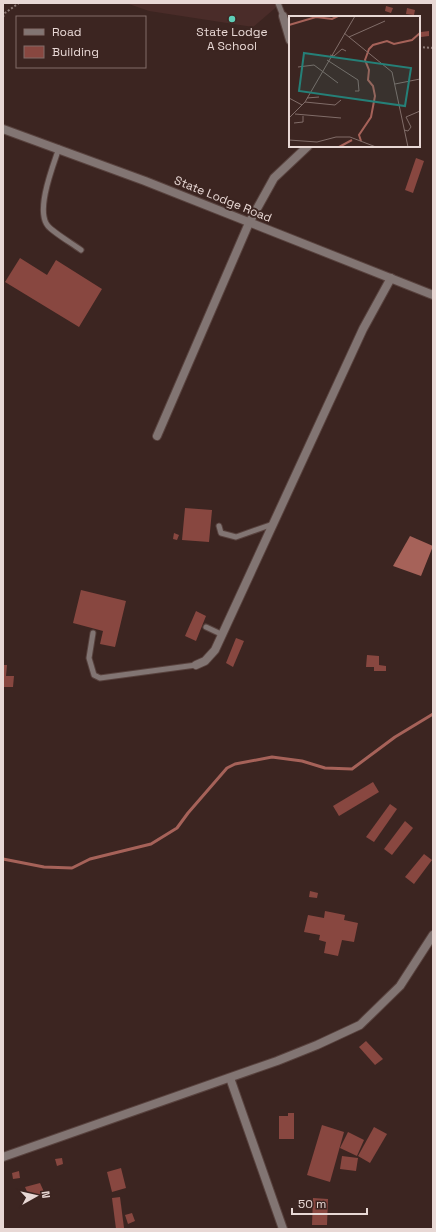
<svg xmlns="http://www.w3.org/2000/svg" width="436" height="1232" font-family="'Space Grotesk',sans-serif">
	<style>
		.built { fill: #4a2c29 }
		.water { fill: #a66259 }
		.lines { fill: none; stroke-linecap: round; stroke-linejoin: round }
		.stream { stroke: #a66259; stroke-width: 3 }
		.building { fill: #884740 }
		.service-casing { stroke: #58423e; stroke-width: 7 }
		.minor-casing { stroke: #58423e; stroke-width: 10 }
		.tertiary-casing { stroke: #58423e; stroke-width: 10 }
		.path { stroke: #8d7a76; stroke-width: 2; stroke-dasharray: 2 2; stroke-linecap: butt }
		.service { stroke: #827573; stroke-width: 5 }
		.minor { stroke: #827573; stroke-width: 8 }
		.tertiary { stroke: #827573; stroke-width: 8 }
		.poi-dot { fill: #5eceb7; stroke: #3c2521; stroke-width: 1.5 }
		.labels { text-anchor: middle; stroke-width: 4; stroke-linejoin: round; paint-order: stroke }
		.poi-label { font-size: 12px; fill: #e8d8d5; stroke: #3c2521 }
		.street-label { font-size: 12px; fill: #e8d8d5; stroke: #3c2521 }
		.inset-river { fill: none; stroke: #a66259; stroke-width: 2 }
		.inset-road { fill: none; stroke: #816d69; stroke-width: 1 }
		.view { fill: #258078; fill-opacity: 0.15; stroke: #258078; stroke-width: 2 }
		.inset-edge { fill: none; stroke: #e8d8d5; stroke-width: 2 }
	</style>
	<rect width="100%" height="100%" fill="#3c2521"/>
	<!-- built -->
	<polygon class="built" points="126,3 281,3 253,27 149,11"/>
	<!-- water -->
	<polygon class="water" points="410,536 433,546 421,576 393,566"/>
	<g class="lines">
		<!-- stream -->
		<polyline class="stream" points="3,859 44,867 72,868 90,859 151,844 177,828 188,813 227,768 235,764 272,757 302,761 325,768 352,769 395,737 433,714"/>
	</g>
	<!-- building -->
	<g class="building">
		<polygon points="386,6 393,8 391,13 385,11"/>
		<polygon points="407,8 415,10 414,15 406,14"/>
		<polygon points="429,31 429,36 421,37 421,32"/>
		<polygon points="416,158 424,161 413,193 405,190"/>
		<polygon points="20,258 47,275 56,260 102,289 79,327 5,282"/>
		<polygon points="185,508 212,510 209,542 182,540"/>
		<polygon points="174,533 179,535 177,540 173,539"/>
		<polygon points="81,590 126,601 115,647 100,644 103,631 73,623"/>
		<polygon points="196,611 206,616 196,641 185,636"/>
		<polygon points="236,638 244,641 233,667 226,663"/>
		<polygon points="367,655 379,656 379,665 386,666 386,671 374,671 374,667 366,667"/>
		<polygon points="3,665 7,665 6,676 14,676 13,687 3,687"/>
		<polygon points="373,782 379,792 339,816 333,806"/>
		<polygon points="390,804 397,809 374,842 366,837"/>
		<polygon points="405,821 413,828 392,855 384,849"/>
		<polygon points="424,854 432,860 414,884 405,877"/>
		<polygon points="310,891 318,893 317,898 309,897"/>
		<polygon points="325,911 345,915 344,920 358,923 354,942 342,940 338,956 324,953 326,942 319,940 320,935 304,932 308,915 324,918"/>
		<polygon points="366,1041 383,1059 375,1065 359,1047"/>
		<polygon points="288,1113 294,1113 294,1139 279,1139 279,1116 288,1116"/>
		<polygon points="322,1125 344,1132 330,1182 307,1175"/>
		<polygon points="374,1127 387,1134 370,1163 358,1156"/>
		<polygon points="348,1132 364,1140 357,1156 340,1148"/>
		<polygon points="342,1156 358,1158 356,1171 340,1169"/>
		<polygon points="62,1158 63,1164 57,1166 55,1159"/>
		<polygon points="121,1168 126,1188 112,1192 107,1172"/>
		<polygon points="19,1171 20,1178 13,1179 12,1173"/>
		<polygon points="40,1183 45,1194 31,1200 31,1198 27,1200 26,1197 29,1196 25,1187"/>
		<polygon points="120,1197 124,1228 116,1229 112,1198"/>
		<polygon points="313,1198 328,1199 327,1225 312,1225"/>
		<polygon points="132,1213 135,1221 128,1224 125,1215"/>
	</g>
	<g class="lines">
		<!-- service casing -->
		<g class="service-casing">
			<g id="service">
				<polyline points="278,3 283,16"/>
				<path d="M59 148C53 166 35 211 48 226 54 233 73 244 81 250"/>
				<polyline points="219,526 221,533 236,537 273,524"/>
				<polyline points="206,627 223,635"/>
				<polyline points="93,633 89,658 94,675 100,678 196,665"/>
			</g>
		</g>
		<!-- minor casing -->
		<g class="minor-casing">
			<g id="minor">
				<polyline points="283,16 290,40"/>
				<polyline points="157,436 249,223 274,178 308,146"/>
				<polyline points="196,665 205,661 215,650 363,329 391,278"/>
				<polyline points="230,1078 283,1229"/>
				<polyline points="3,1157 277,1061 317,1045 360,1025 400,986 433,935"/>
			</g>
		</g>
		<!-- tertiary casing -->
		<g class="tertiary-casing">
			<polyline id="tertiary" points="3,129 145,181 433,295"/>
		</g>
		<!-- path -->
		<g class="path">
			<polyline points="3,17 5,13 19,3"/>
			<polyline points="419,47 433,48"/>
		</g>
		<!-- service -->
		<use href="#service" class="service"/>
		<!-- minor -->
		<use href="#minor" class="minor"/>
		<!-- tertiary -->
		<use href="#tertiary" class="tertiary"/>
	</g>
	<!-- markers -->
	<circle class="poi-dot" cx="232" cy="19" r="4"/>
	<g class="labels">
		<!-- poi labels -->
		<g class="poi-label">
			<text x="232" y="36">State Lodge<tspan x="232" dy="14">A School</tspan></text>
		</g>
		<!-- street labels -->
		<g class="street-label">
			<text transform="translate(223 199) rotate(22)" y="4">State Lodge Road</text>
		</g>
	</g>
	<!-- overview -->
	<g transform="translate(289 16)">
		<rect width="131" height="131" fill="#3c2521"/>
		<path class="inset-river" d="M0 9 27 1 43 3 49 0M72 125 70 119 82 101 86 80 84 70 79 64 80 54 76 44 80 33 84 29 98 25 105 28 123 24 131 17M50 131 63 124"/>
		<path class="inset-road" d="M55 17 103 56 119 131M60 21 96 5M41 39 45 40 53 33 57 35M38 44 69 64 70 75H66M9 51 25 49 49 67M106 68 131 63M0 82 13 89M18 82 30 81M16 86 46 89 52 84M6 98 52 102M0 102 16 86 66 0M5 107 14 106V100M115 114 119 115 122 111 117 101 131 95M0 124 28 126 47 121H61L87 131"/>
		<path class="view" d="M15 37 122 52 116 90 10 75Z"/>
		<rect width="131" height="131" class="inset-edge"/>
	</g>
	<!-- border -->
	<rect width="436" height="1232" fill="none" stroke="#e8d8d5" stroke-width="8"/>
	<!-- legend -->
	<rect x="16" y="16" width="130" height="52" fill="#3c2521" stroke="#816d69"/>
	<rect x="24" y="29" width="20" height="6" fill="#827573" stroke="#816d69"/>
	<text x="52" y="36" font-size="12" fill="#e8d8d5">Road</text>
	<rect x="24" y="46" width="20" height="12" fill="#884740" stroke="#816d69"/>
	<text x="52" y="56" font-size="12" fill="#e8d8d5">Building</text>
	<!-- north arrow -->
	<g transform="translate(36 1196) rotate(82)" stroke="#3c2521" stroke-width="3" paint-order="stroke">
	<path d="M0-3L7 15L0 10L-7 15Z" fill="#e8d8d5"/>
	<text y="-6" font-size="11" font-weight="bold" text-anchor="middle" fill="#e8d8d5">N</text>
	</g>
	<!-- scale -->
	<path d="M292 1208v6h75v-6" fill="none" stroke="#e8d8d5" stroke-width="2"/>
	<text x="298" y="1208" font-size="12" fill="#e8d8d5" stroke="#3c2521" stroke-width="3" paint-order="stroke">50 m</text>
</svg>
